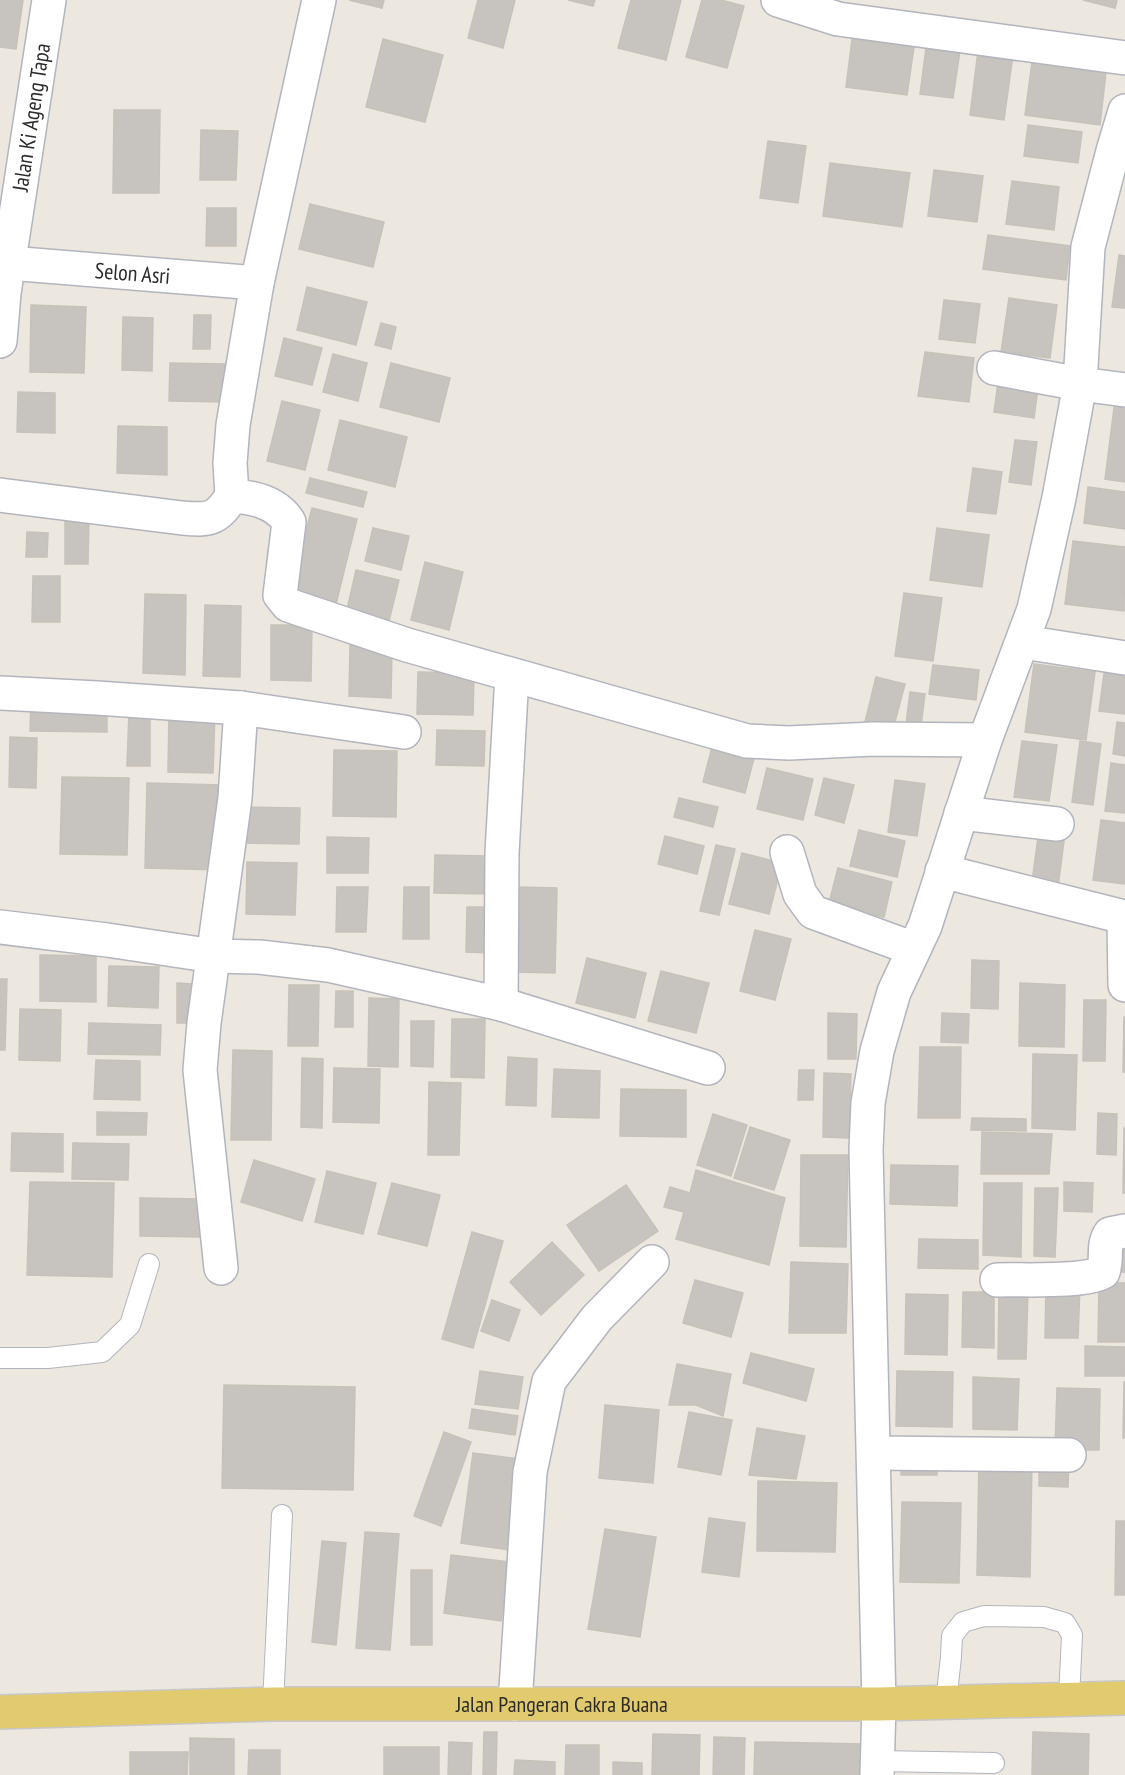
<svg xmlns="http://www.w3.org/2000/svg" width="1125" height="1775" font-family="'PT Sans Narrow',sans-serif">
	<style>
		.building { fill: #c7c4bf; stroke: #c7c2b9; stroke-width: 1.5 }
		.lines { fill: none; stroke-linecap: round; stroke-linejoin: round }
		.lane-casing { stroke: #b3b5be; stroke-width: 22 }
		.street-casing { stroke: #b3b5be; stroke-width: 36 }
		.secondary-casing { stroke: #b3b5be; stroke-width: 36 }
		.primary-casing { stroke: #c8c8c8; stroke-width: 36 }
		.lane { stroke: #fff; stroke-width: 20 }
		.street { stroke: #fff; stroke-width: 33 }
		.secondary { stroke: #fff; stroke-width: 33 }
		.primary { stroke: #e2ca6e; stroke-width: 33 }
		.labels { text-anchor: middle; stroke-width: 5; stroke-linejoin: round; paint-order: stroke }
		.street-label { font-size: 22px; fill: #2c2c2c; stroke: #fff }
	</style>
	<rect width="100%" height="100%" fill="#ece7df"/>
	<!-- building -->
	<g class="building">
		<polygon points="0,0 23,0 16,49 0,47"/>
		<polygon points="349,0 384,0 382,8"/>
		<polygon points="478,0 515,0 503,48 468,38"/>
		<polygon points="568,0 595,0 593,6"/>
		<polygon points="631,0 681,0 666,60 618,48"/>
		<polygon points="702,0 721,0 744,6 727,68 686,57"/>
		<polygon points="1083,0 1117,0 1115,8"/>
		<polygon points="383,39 443,55 425,122 366,107"/>
		<polygon points="852,39 914,47 907,95 846,87"/>
		<polygon points="927,40 961,44 953,98 920,94"/>
		<polygon points="978,51 1013,55 1004,120 970,115"/>
		<polygon points="1032,62 1106,72 1100,125 1025,115"/>
		<polygon points="114,110 160,110 159,193 113,193"/>
		<polygon points="1028,125 1082,132 1078,163 1024,156"/>
		<polygon points="201,130 238,131 236,180 200,180"/>
		<polygon points="768,141 806,146 798,203 760,198"/>
		<polygon points="830,163 910,173 902,227 823,216"/>
		<polygon points="934,170 983,176 977,222 928,216"/>
		<polygon points="1012,181 1059,187 1054,230 1006,224"/>
		<polygon points="310,204 384,222 373,267 299,249"/>
		<polygon points="207,208 236,208 236,246 206,246"/>
		<polygon points="988,235 1070,246 1066,280 983,269"/>
		<polygon points="1119,255 1125,256 1125,308 1112,307"/>
		<polygon points="307,287 367,302 356,345 297,330"/>
		<polygon points="1009,298 1057,305 1050,358 1001,352"/>
		<polygon points="944,300 980,304 975,343 939,339"/>
		<polygon points="31,305 86,307 84,373 30,372"/>
		<polygon points="194,315 211,315 210,349 193,349"/>
		<polygon points="123,317 153,318 152,371 122,370"/>
		<polygon points="381,323 396,327 391,349 375,345"/>
		<polygon points="284,338 322,348 312,385 275,376"/>
		<polygon points="925,352 974,358 969,402 918,396"/>
		<polygon points="333,354 367,363 358,401 323,392"/>
		<polygon points="170,363 226,364 226,402 169,401"/>
		<polygon points="391,363 450,378 439,422 380,407"/>
		<polygon points="999,375 1039,380 1034,418 994,412"/>
		<polygon points="18,392 55,393 55,433 17,432"/>
		<polygon points="1115,400 1125,401 1125,482 1105,479"/>
		<polygon points="282,401 320,410 305,470 267,461"/>
		<polygon points="340,420 407,437 395,487 328,470"/>
		<polygon points="118,426 167,427 167,475 117,473"/>
		<polygon points="1015,440 1037,442 1031,485 1009,482"/>
		<polygon points="973,468 1002,472 996,514 967,511"/>
		<polygon points="310,478 367,492 363,507 306,493"/>
		<polygon points="1088,487 1125,492 1125,529 1084,523"/>
		<polygon points="312,508 357,519 336,604 290,593"/>
		<polygon points="65,516 89,516 88,564 65,564"/>
		<polygon points="373,528 409,536 401,570 365,561"/>
		<polygon points="937,528 989,535 982,587 930,580"/>
		<polygon points="27,532 48,533 47,557 26,557"/>
		<polygon points="1073,541 1125,547 1124,611 1065,604"/>
		<polygon points="425,562 463,572 449,630 411,620"/>
		<polygon points="356,570 399,580 388,625 346,614"/>
		<polygon points="33,576 60,576 60,622 32,622"/>
		<polygon points="904,593 942,598 933,661 895,656"/>
		<polygon points="145,594 186,595 185,675 143,673"/>
		<polygon points="205,605 241,606 240,677 203,676"/>
		<polygon points="271,625 312,625 311,681 271,680"/>
		<polygon points="350,645 392,646 391,698 349,696"/>
		<polygon points="1034,664 1095,672 1086,740 1025,732"/>
		<polygon points="933,665 979,670 976,700 929,694"/>
		<polygon points="1105,666 1125,669 1125,714 1099,711"/>
		<polygon points="418,672 474,673 473,715 417,714"/>
		<polygon points="876,677 905,684 892,733 864,726"/>
		<polygon points="910,692 925,694 920,734 905,732"/>
		<polygon points="31,702 107,704 107,732 30,731"/>
		<polygon points="129,712 150,713 150,766 127,766"/>
		<polygon points="169,712 215,712 213,773 168,772"/>
		<polygon points="1117,722 1125,723 1125,756 1113,754"/>
		<polygon points="437,730 485,731 484,766 436,765"/>
		<polygon points="10,737 37,738 36,788 9,787"/>
		<polygon points="1022,741 1057,745 1049,801 1014,797"/>
		<polygon points="1080,741 1101,744 1093,805 1072,802"/>
		<polygon points="713,743 755,754 745,793 703,782"/>
		<polygon points="334,750 397,751 396,817 333,816"/>
		<polygon points="1111,763 1125,765 1125,813 1105,811"/>
		<polygon points="767,768 813,779 803,820 757,809"/>
		<polygon points="62,777 129,778 127,855 60,854"/>
		<polygon points="824,778 854,785 844,823 815,815"/>
		<polygon points="895,780 925,784 917,836 888,832"/>
		<polygon points="147,783 223,785 221,870 145,868"/>
		<polygon points="679,798 718,807 713,827 674,817"/>
		<polygon points="245,807 300,808 299,844 244,843"/>
		<polygon points="1101,820 1125,823 1125,884 1093,880"/>
		<polygon points="859,830 905,841 897,877 850,866"/>
		<polygon points="1039,830 1065,833 1058,887 1032,882"/>
		<polygon points="665,836 704,846 697,874 658,864"/>
		<polygon points="327,837 369,838 368,873 327,873"/>
		<polygon points="716,845 735,849 719,915 700,911"/>
		<polygon points="742,853 782,863 769,914 729,904"/>
		<polygon points="435,855 490,856 489,894 434,893"/>
		<polygon points="247,862 297,863 295,915 246,914"/>
		<polygon points="838,868 892,882 884,917 829,903"/>
		<polygon points="337,887 368,887 366,932 336,932"/>
		<polygon points="404,887 429,887 429,939 403,939"/>
		<polygon points="518,887 557,888 555,973 516,972"/>
		<polygon points="467,907 495,907 493,953 466,952"/>
		<polygon points="755,930 791,939 775,1000 740,991"/>
		<polygon points="40,955 96,956 96,1002 40,1001"/>
		<polygon points="587,958 646,973 635,1018 576,1003"/>
		<polygon points="972,960 999,961 998,1009 971,1008"/>
		<polygon points="109,966 159,967 158,1008 108,1006"/>
		<polygon points="661,971 709,983 696,1033 648,1021"/>
		<polygon points="0,979 7,979 5,1050 0,1050"/>
		<polygon points="177,983 193,984 192,1023 177,1023"/>
		<polygon points="1020,983 1065,985 1064,1047 1019,1046"/>
		<polygon points="289,985 319,985 318,1046 288,1046"/>
		<polygon points="336,991 353,991 353,1027 335,1027"/>
		<polygon points="369,998 399,999 398,1067 368,1066"/>
		<polygon points="1084,1000 1106,1000 1105,1061 1083,1061"/>
		<polygon points="20,1009 61,1010 60,1061 19,1060"/>
		<polygon points="828,1013 857,1014 856,1059 828,1059"/>
		<polygon points="942,1013 969,1014 968,1043 941,1042"/>
		<polygon points="1124,1017 1125,1017 1125,1072 1123,1072"/>
		<polygon points="452,1019 485,1019 484,1078 451,1077"/>
		<polygon points="411,1021 434,1021 433,1067 411,1066"/>
		<polygon points="89,1023 161,1025 160,1055 88,1054"/>
		<polygon points="920,1047 961,1047 960,1118 918,1118"/>
		<polygon points="233,1050 272,1051 271,1140 231,1140"/>
		<polygon points="1033,1054 1077,1055 1075,1130 1032,1128"/>
		<polygon points="508,1057 537,1059 536,1106 506,1105"/>
		<polygon points="302,1058 323,1059 322,1128 301,1127"/>
		<polygon points="96,1060 140,1061 140,1100 94,1099"/>
		<polygon points="334,1068 380,1069 379,1123 333,1122"/>
		<polygon points="554,1069 600,1071 599,1118 552,1117"/>
		<polygon points="799,1070 814,1070 813,1100 798,1100"/>
		<polygon points="824,1073 851,1074 849,1138 823,1137"/>
		<polygon points="429,1082 461,1083 459,1155 428,1155"/>
		<polygon points="621,1089 686,1090 686,1137 620,1136"/>
		<polygon points="97,1112 147,1113 146,1135 97,1135"/>
		<polygon points="1098,1113 1117,1114 1116,1155 1097,1154"/>
		<polygon points="713,1114 747,1125 731,1176 697,1165"/>
		<polygon points="972,1118 1026,1119 1026,1131 971,1130"/>
		<polygon points="750,1127 790,1140 774,1190 734,1178"/>
		<polygon points="1124,1128 1125,1128 1125,1193 1123,1193"/>
		<polygon points="982,1132 1052,1134 1049,1174 981,1174"/>
		<polygon points="12,1133 63,1134 63,1172 11,1171"/>
		<polygon points="73,1143 129,1144 128,1180 72,1179"/>
		<polygon points="801,1155 848,1155 846,1247 800,1246"/>
		<polygon points="254,1160 315,1179 302,1221 241,1202"/>
		<polygon points="891,1165 958,1166 957,1206 890,1204"/>
		<polygon points="696,1170 785,1198 769,1265 676,1239 684,1212 664,1207 670,1187 690,1193"/>
		<polygon points="327,1171 376,1183 363,1234 315,1222"/>
		<polygon points="30,1182 114,1183 112,1277 27,1275"/>
		<polygon points="1064,1182 1093,1183 1092,1212 1064,1211"/>
		<polygon points="392,1183 440,1195 427,1246 378,1234"/>
		<polygon points="984,1183 1022,1183 1021,1257 983,1255"/>
		<polygon points="626,1185 658,1231 599,1271 567,1225"/>
		<polygon points="1035,1188 1058,1188 1055,1257 1034,1256"/>
		<polygon points="140,1198 203,1199 202,1237 140,1236"/>
		<polygon points="472,1232 503,1241 473,1348 442,1339"/>
		<polygon points="919,1239 978,1240 978,1269 918,1268"/>
		<polygon points="552,1242 584,1275 541,1315 510,1282"/>
		<polygon points="1116,1249 1125,1249 1125,1272 1115,1272"/>
		<polygon points="791,1262 848,1264 846,1333 789,1333"/>
		<polygon points="695,1280 743,1293 731,1337 683,1323"/>
		<polygon points="1099,1282 1125,1283 1125,1342 1098,1342"/>
		<polygon points="1046,1285 1080,1286 1078,1338 1045,1338"/>
		<polygon points="999,1290 1028,1290 1026,1359 998,1359"/>
		<polygon points="963,1292 994,1292 994,1348 962,1347"/>
		<polygon points="906,1294 948,1295 947,1355 905,1354"/>
		<polygon points="492,1300 520,1310 509,1341 481,1331"/>
		<polygon points="1085,1346 1125,1347 1125,1376 1085,1376"/>
		<polygon points="751,1353 814,1369 806,1401 743,1383"/>
		<polygon points="677,1364 731,1374 723,1416 696,1405 669,1405"/>
		<polygon points="480,1371 523,1377 518,1409 475,1404"/>
		<polygon points="897,1371 953,1372 952,1427 896,1426"/>
		<polygon points="973,1377 1019,1379 1017,1430 973,1429"/>
		<polygon points="1124,1382 1125,1382 1125,1438 1123,1438"/>
		<polygon points="224,1385 355,1387 353,1490 222,1488"/>
		<polygon points="1057,1388 1100,1389 1099,1450 1055,1450"/>
		<polygon points="605,1405 659,1410 653,1483 599,1478"/>
		<polygon points="472,1409 518,1416 515,1435 469,1428"/>
		<polygon points="689,1412 732,1420 721,1475 678,1467"/>
		<polygon points="757,1428 805,1436 796,1479 749,1475"/>
		<polygon points="444,1432 471,1442 441,1526 414,1516"/>
		<polygon points="473,1453 528,1460 517,1551 461,1543"/>
		<polygon points="902,1455 937,1455 937,1475 901,1475"/>
		<polygon points="979,1458 1032,1460 1030,1577 977,1575"/>
		<polygon points="1039,1458 1069,1458 1068,1487 1039,1486"/>
		<polygon points="758,1481 837,1483 835,1552 757,1551"/>
		<polygon points="902,1502 961,1503 959,1583 900,1582"/>
		<polygon points="709,1518 745,1523 739,1577 702,1572"/>
		<polygon points="1116,1521 1125,1521 1125,1595 1115,1595"/>
		<polygon points="605,1529 656,1537 640,1637 588,1629"/>
		<polygon points="365,1532 399,1534 390,1650 356,1648"/>
		<polygon points="322,1541 346,1543 336,1645 312,1642"/>
		<polygon points="451,1555 510,1562 501,1621 444,1613"/>
		<rect x="411" y="1570" width="21" height="75"/>
		<polygon points="484,1732 497,1732 496,1775 483,1775"/>
		<polygon points="1033,1732 1089,1734 1088,1775 1032,1775"/>
		<polygon points="653,1734 700,1735 699,1775 652,1775"/>
		<polygon points="714,1737 745,1738 744,1775 713,1775"/>
		<polygon points="190,1738 234,1739 234,1775 190,1775"/>
		<polygon points="449,1742 472,1743 471,1775 448,1775"/>
		<polygon points="755,1742 867,1744 866,1775 754,1775"/>
		<polygon points="566,1745 599,1745 599,1775 565,1775"/>
		<rect x="384" y="1747" width="55" height="28"/>
		<polygon points="249,1750 280,1750 280,1775 248,1775"/>
		<polygon points="130,1752 188,1752 187,1775 130,1775"/>
		<polygon points="515,1760 555,1762 555,1775 514,1775"/>
		<polygon points="613,1762 642,1763 642,1775 613,1775"/>
	</g>
	<g class="lines">
		<!-- lane casing -->
		<g class="lane-casing">
			<g id="lane">
				<polyline points="0,1358 48,1358 102,1352 130,1325 149,1264"/>
				<polyline points="946,1702 951,1657 952,1636 963,1622 984,1616 1044,1617 1065,1623 1072,1635 1069,1699"/>
				<polyline points="273,1704 282,1515"/>
				<polyline points="877,1761 994,1763"/>
			</g>
		</g>
		<!-- street casing -->
		<g class="street-casing">
			<g id="street">
				<polyline points="778,0 838,19 1125,58"/>
				<path id="s1" d="M9 263 257 283"/>
				<polyline points="994,368 1080,384 1125,390"/>
				<path d="M0 495 182 518C209 520 216 521 232 496 254 497 277 503 289 522L280 595 288 605 407 645 747 741 789 743 873 739 985 740"/>
				<polyline points="232,496 230,463 233,425 257,283 319,0"/>
				<polyline points="1023,642 1125,658"/>
				<polyline points="0,693 97,698 241,708"/>
				<polyline points="961,813 1057,824"/>
				<polyline points="787,852 800,894 813,912 914,949"/>
				<polyline points="942,871 1120,916 1124,921 1125,985"/>
				<polyline points="0,927 107,940 214,956 259,957 328,965 501,1004 708,1068"/>
				<polyline points="501,1004 502,853 512,675"/>
				<polyline points="221,1268 200,1070 204,1023 235,798 241,708 404,732"/>
				<path d="M997 1280C1022 1279 1083 1283 1103 1272 1108 1258 1102 1246 1110 1234L1125 1231"/>
				<polyline points="874,1453 1069,1455"/>
				<polyline points="515,1704 530,1472 549,1381 597,1318 652,1262"/>
				<polyline points="877,1775 879,1704 866,1150 868,1103 877,1051 894,992 925,926 985,740 1034,609 1059,498 1080,384 1088,247 1113,151 1125,111"/>
			</g>
		</g>
		<!-- secondary casing -->
		<g class="secondary-casing">
			<g id="secondary">
				<path id="s2" d="M0 341 4 293 49 0"/>
			</g>
		</g>
		<!-- primary casing -->
		<g class="primary-casing">
			<g id="primary">
				<path id="s3" d="M0 1712 273 1704H879L1125 1698"/>
			</g>
		</g>
		<!-- lane -->
		<use href="#lane" class="lane"/>
		<!-- street -->
		<use href="#street" class="street"/>
		<!-- secondary -->
		<use href="#secondary" class="secondary"/>
		<!-- primary -->
		<use href="#primary" class="primary"/>
	</g>
	<g class="labels">
		<!-- street labels -->
		<g class="street-label">
			<text dy="8" stroke="none"><textPath href="#s2" startOffset="226">Jalan Ki Ageng Tapa</textPath></text>
			<text dy="8" stroke="none"><textPath href="#s1" startOffset="124">Selon Asri</textPath></text>
			<text dy="8" stroke="none"><textPath href="#s3" startOffset="562">Jalan Pangeran Cakra Buana</textPath></text>
		</g>
	</g>
</svg>
